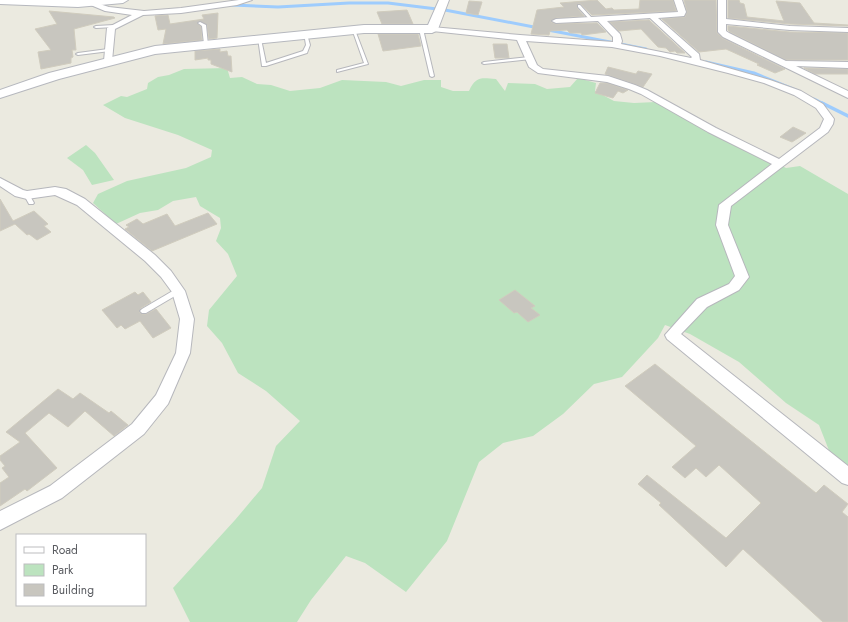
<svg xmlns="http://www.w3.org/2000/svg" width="848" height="622" font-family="Jost,sans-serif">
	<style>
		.green { fill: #bce3bf }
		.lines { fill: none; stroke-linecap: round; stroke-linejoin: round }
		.stream-far1 { stroke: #9eccfd; stroke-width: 3 }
		.stream { stroke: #9eccfd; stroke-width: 3.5 }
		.building { fill: #c8c6bf; stroke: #d0ccbe }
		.lane-casing { stroke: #b6b7bc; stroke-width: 2 }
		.street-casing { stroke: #b6b7bc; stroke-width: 2 }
		.secondary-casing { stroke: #b6b8be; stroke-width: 2 }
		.lane { fill: #fff; fill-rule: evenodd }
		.street { fill: #fff; fill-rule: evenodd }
		.secondary { fill: #fff; fill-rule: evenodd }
	</style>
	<rect width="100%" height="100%" fill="#ebeae0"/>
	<!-- green -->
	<g class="green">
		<path d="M227 68 230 78 242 77 257 84 271 85 290 91 320 88 342 80 386 82 401 86 424 80H441V87L453 91H469C476 76 481 78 496 79L505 91 508 83 535 84 547 89 570 87 578 78 596 83 595 91 614 101 634 103 656 102 786 168 800 166 848 194V467L830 453 819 425 786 403 739 362 690 334 665 325 658 338 622 377 594 384 563 414 533 436 503 443 479 462 447 541 406 592 365 563 346 556 311 600 297 622H190L173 588 235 520 262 488 276 446 300 421 266 391 238 373 222 343 207 326 209 310 237 276 228 254 216 241 221 228 220 218 200 206 196 197 173 201 158 210 140 213 116 224 93 203 98 194 127 181 186 168 211 157 212 150 178 135 125 118 103 105 121 96 127 97 147 89 148 83 158 77 169 75 184 69Z"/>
		<polygon points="86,145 95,153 114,180 92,185 83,170 67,158"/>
	</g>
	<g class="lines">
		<!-- stream-far1 -->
		<g class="stream-far1">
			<polyline points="232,5 278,7 349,3 388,3 445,10 539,28"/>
			<polyline points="548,30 646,49"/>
			<polyline points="706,62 754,73 798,91"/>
			<polyline points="814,99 824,104"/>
		</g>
		<!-- stream -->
		<polyline class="stream" points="822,103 848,116"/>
	</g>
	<!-- building -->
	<g class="building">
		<polygon points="597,0 606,9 612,8 614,10 639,9 640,0 673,0 676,11 592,15 581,4 578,4 577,8 584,16 556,18 551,22 556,24 597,23 606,32 582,35 581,33 570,33 567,30 550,31 549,35 531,34 537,10 564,7 560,3"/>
		<polygon points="684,0 716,0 717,33 722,38 785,69 775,73 757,65 759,64 726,49 699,52 662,19 685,17 687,12"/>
		<polygon points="728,0 739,0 740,3 744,4 747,17 784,21 776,1 800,3 814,23 848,25 848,26 790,24 728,18"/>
		<polygon points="469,1 482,2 478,15 466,13"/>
		<polygon points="407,10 413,24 382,24 377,12"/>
		<polygon points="49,11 114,17 115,18 74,29 76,50 72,50 73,57 71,58 71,63 41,69 38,52 51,50 35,29 57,24"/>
		<polygon points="218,13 217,38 209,39 207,25 199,21 197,23 201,27 202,40 163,44 166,29 158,30 155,16 168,15 170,24 204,19 202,15"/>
		<polygon points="649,20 685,53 677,53 675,51 670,52 666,48 658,47 641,29 619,31 610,22"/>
		<polygon points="728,26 790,32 848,33 848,60 786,60 730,32 728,30"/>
		<polygon points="378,34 418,34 421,46 383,51"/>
		<polygon points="493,44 507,44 509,58 495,58"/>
		<polygon points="220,49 220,52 227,51 228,56 231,56 232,72 211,64 211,60 208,60 208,58 195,60 195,51"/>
		<polygon points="608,67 636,74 638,71 652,74 643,87 605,74"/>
		<polygon points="804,68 848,69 848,74 815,74"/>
		<polygon points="600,83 607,83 628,90 623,93 618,91 613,98 595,93"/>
		<polygon points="793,127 806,133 792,142 780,137"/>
		<polygon points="0,199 13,221 34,211 48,224 44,226 51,232 37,240 29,234 27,235 15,224 0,231"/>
		<polygon points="208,213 217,224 152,251 125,229 129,227 126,225 137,219 143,224 167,214 175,226"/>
		<polygon points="515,290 535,306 531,308 540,315 528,322 517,312 514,313 499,300"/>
		<polygon points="135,292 138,295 143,292 151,302 141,308 139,312 142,314 146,314 156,309 171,328 153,338 140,321 125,329 121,325 117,328 102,310"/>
		<polygon points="655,364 816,493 824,485 848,504 842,512 848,517 848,622 823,622 743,549 726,567 659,505 661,503 638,484 647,475 726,538 761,503 719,465 706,477 696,468 685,478 672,467 696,446 625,386"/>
		<polygon points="58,389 73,399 80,393 109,413 111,411 128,425 114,436 85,411 68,427 49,413 25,433 57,468 27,491 25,489 0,506 0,483 9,477 2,468 5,466 0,460 0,456 20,442 6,432"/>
	</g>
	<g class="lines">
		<!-- lane casing -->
		<g class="lane-casing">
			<g id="lane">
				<polygon points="578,5 580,5 592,18 592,20 590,20 578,7"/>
				<polygon points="200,22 206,25 208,45 204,44 202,26 198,23"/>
				<polygon points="114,25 116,26 115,27 96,28 94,27 96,26"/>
				<polygon points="421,28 423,29 434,76 432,77 430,76 419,29"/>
				<polygon points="352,29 355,30 368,64 337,72 337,70 364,63"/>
				<polygon points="304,33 307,34 310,45 307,53 266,66 262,66 258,38 261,39 266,63 303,51 306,45"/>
				<polygon points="108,49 110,50 110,51 78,55 76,54 78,53"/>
				<polygon points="529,57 531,58 531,59 484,64 482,63 484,62"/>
				<polygon points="27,193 29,194 34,203 33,204 29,204 24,195"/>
				<polygon points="176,289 178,289 181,291 180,293 146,313 142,313 140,311 142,309"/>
			</g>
		</g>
		<!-- street casing -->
		<g class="street-casing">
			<g id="street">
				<polygon points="239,0 252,0 237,5 181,13 143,15 115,29 112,61 108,64 104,61 107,28 132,15 105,11 86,3 90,1 109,7 144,11 181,8"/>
				<path d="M674 0H682L686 12 684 16 658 18 699 54 700 60 770 80 801 91 823 104 834 119 833 124 828 132 731 206 728 225 749 277 739 290 707 307 681 334 848 466V485L842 483 667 339 665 335 697 299 729 284 735 276 716 225 719 205 772 164 708 132 641 94 629 89 607 82 538 73 529 67 517 40 432 31 428 29 432 27 520 35 613 42V37L598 21 556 23 552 21 556 19 678 12ZM650 18 692 57 691 58 621 44 622 41 620 34 607 21ZM526 41 612 47 660 56 728 73 764 83 794 95 816 108 824 119 820 128 779 159 716 128 647 90 635 85 608 76 543 69 537 65Z"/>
				<polygon points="718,0 726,0 726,19 790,26 848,28 848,32 790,30 726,24 726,31 729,33 786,61 848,62 848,68 796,66 848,91 848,98 723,37 718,32"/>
				<polygon points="0,178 23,190 27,191 55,187 66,189 85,199 155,255 171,271 185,291 194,319 190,353 168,404 144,434 62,498 0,530 0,511 50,486 132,424 156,395 176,353 180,319 172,292 161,277 145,261 77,205 55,195 27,199 15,196 0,186"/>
			</g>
		</g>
		<!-- secondary casing -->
		<g class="secondary-casing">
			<g id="secondary">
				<polygon points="0,0 128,0 123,3 78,7 0,4"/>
				<polygon points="439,0 449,0 438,29 436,31 432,33 364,33 155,54 59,79 0,98 0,90 49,73 155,46 364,25 428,25"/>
			</g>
		</g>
		<!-- lane -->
		<use href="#lane" class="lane"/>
		<!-- street -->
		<use href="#street" class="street"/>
		<!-- secondary -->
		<use href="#secondary" class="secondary"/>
	</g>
	<!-- legend -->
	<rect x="16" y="534" width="130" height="72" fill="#ffffff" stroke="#bdbdbf"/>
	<rect x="24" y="547" width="20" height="6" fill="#ffffff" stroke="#bdbdbf"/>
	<text x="52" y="554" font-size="12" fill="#595b60">Road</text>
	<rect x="24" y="564" width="20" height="12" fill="#bce3bf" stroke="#bdbdbf"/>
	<text x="52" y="574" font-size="12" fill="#595b60">Park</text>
	<rect x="24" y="584" width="20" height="12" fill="#c8c6bf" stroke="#bdbdbf"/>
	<text x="52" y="594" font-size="12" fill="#595b60">Building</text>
</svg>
